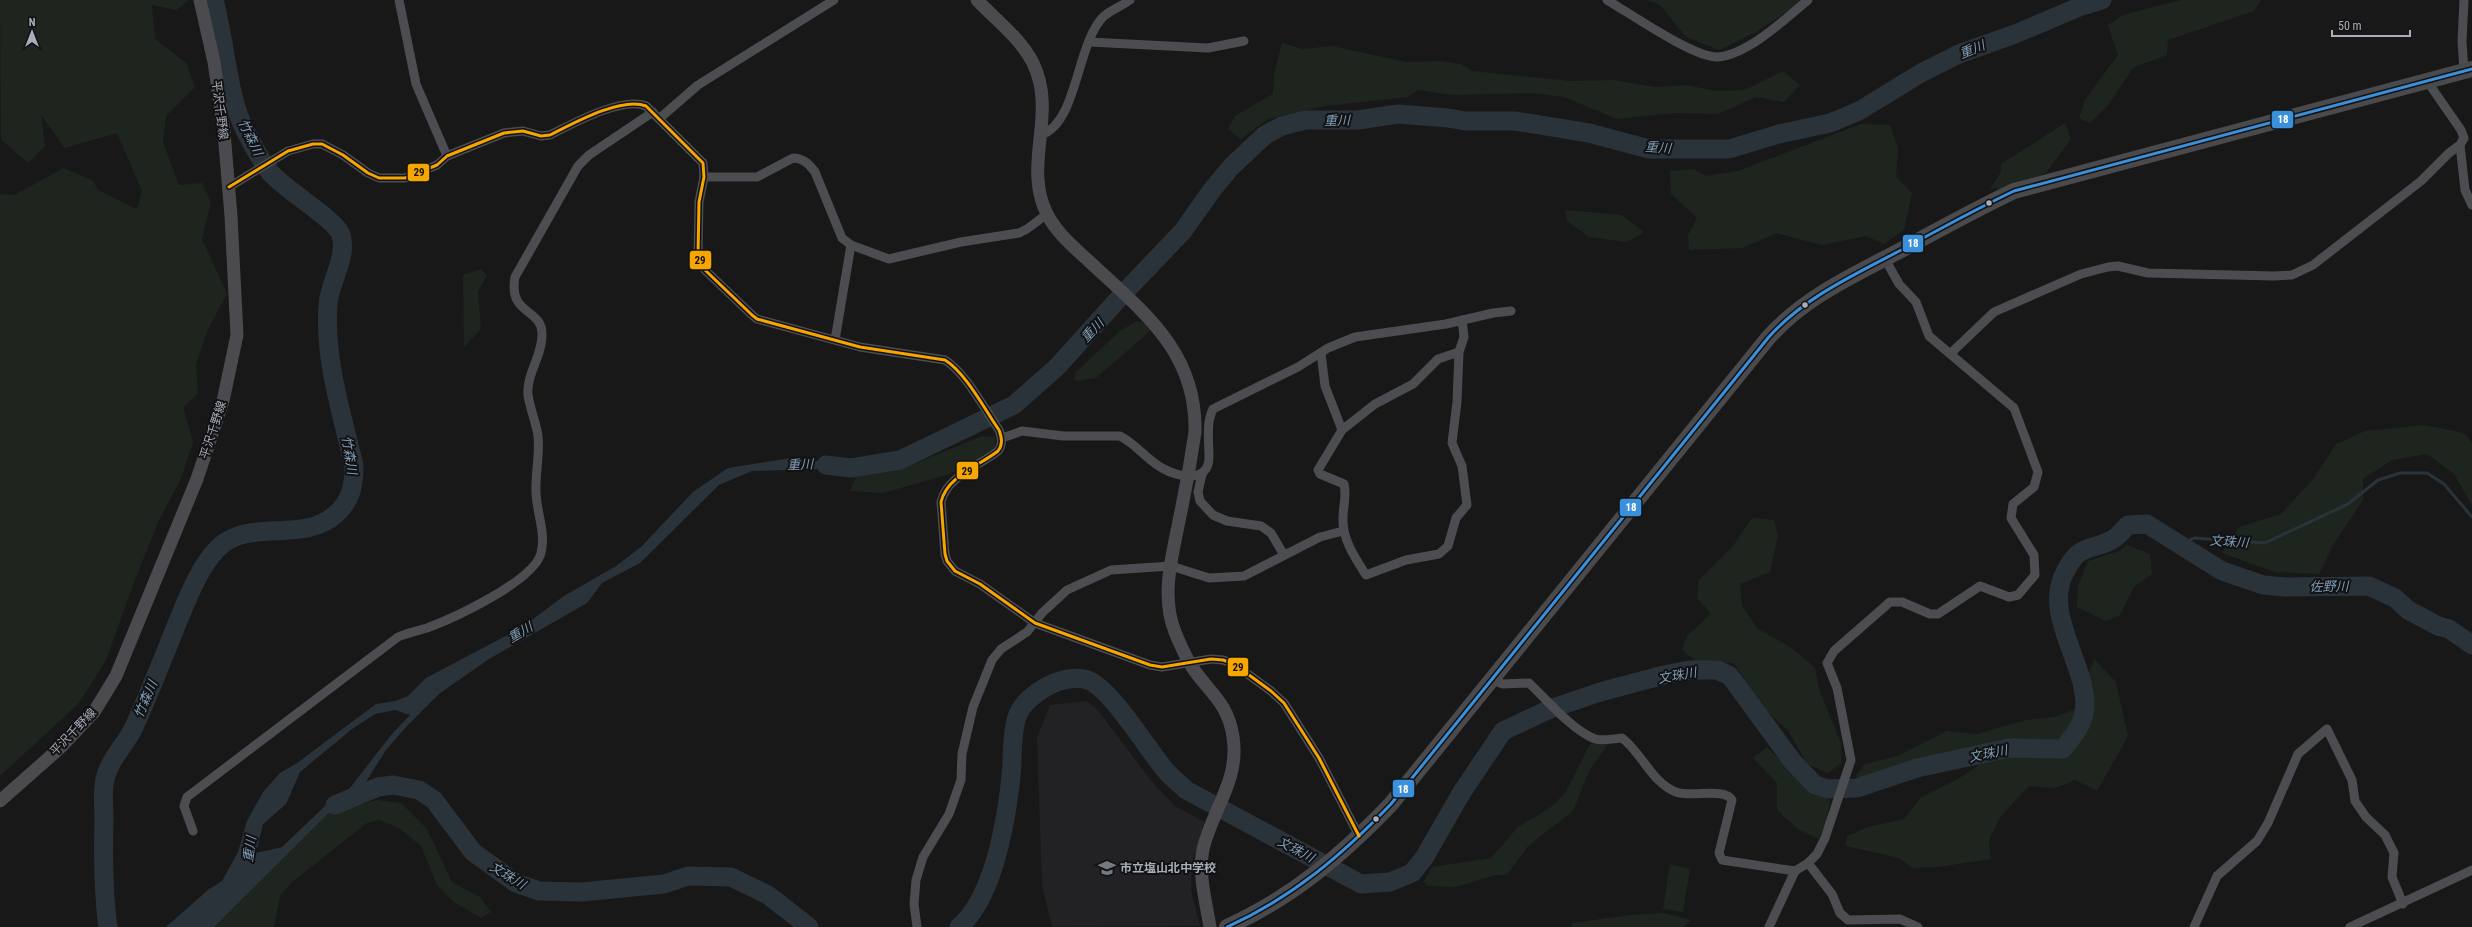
<svg xmlns="http://www.w3.org/2000/svg" width="2472" height="927" font-family="'Roboto Condensed','Noto Sans JP',sans-serif">
	<style>
		.built { fill: #222224 }
		.green { fill: #1e251f }
		.water { fill: #2b333a; fill-rule: evenodd }
		.lines { fill: none; stroke-linecap: round; stroke-linejoin: round }
		.stream { stroke: #2b333a; stroke-width: 3 }
		.river { stroke: #2b333a; stroke-width: 19 }
		.street { stroke: #4c4d51; stroke-width: 9 }
		.secondary { stroke: #4b4b4f; stroke-width: 13 }
		.highway { stroke: #4a4a4d; stroke-width: 16 }
		.bus-1-casing { stroke: #121214; stroke-width: 6 }
		.bus-2-casing { stroke: #121214; stroke-width: 6 }
		.bus-1 { stroke: #3a90db; stroke-width: 3 }
		.bus-2 { stroke: #f7a600; stroke-width: 3 }
		.bus-dot { fill: #a9aeb9; stroke: #121214; stroke-width: 1.5 }
		.labels { text-anchor: middle; stroke-width: 4; stroke-linejoin: round; paint-order: stroke }
		.street-label { font-size: 12px; fill: #a9aeb9; stroke: #121214 }
		.poi-label { font-size: 12px; font-weight: bold; fill: #a9aeb9; stroke: #121214; text-anchor: start }
		.water-label { font-size: 13px; font-style: italic; fill: #7f9db5; stroke: #121214 }
		.line-badge { stroke: #121214; stroke-width: 1.5 }
		.badge-label { font-size: 11px; text-anchor: middle; font-weight: bold; fill: #fff }
		.pale-badge-label { font-size: 11px; text-anchor: middle; font-weight: bold; fill: #111 }
	</style>
	<rect width="100%" height="100%" fill="#181818"/>
	<!-- built -->
	<polygon class="built" points="1086,701 1097,709 1153,783 1175,806 1204,822 1192,863 1191,890 1200,926 1052,927 1042,885 1037,738 1050,705"/>
	<!-- green -->
	<g class="green">
		<polygon points="0,0 189,0 176,10 152,5 155,39 186,63 195,87 166,116 163,142 179,185 202,183 211,202 202,239 227,294 208,329 196,364 198,394 183,407 193,442 180,481 159,520 136,577 106,660 79,703 0,776 0,194 14,195 64,168 93,181 98,190 137,209 142,191 117,133 65,148 41,115 45,146 28,163 1,139"/>
		<polygon points="1648,0 1805,0 1756,32 1719,50 1686,37 1660,5"/>
		<polygon points="2181,0 2261,0 2254,11 2168,40 2167,55 2133,68 2108,105 2090,123 2079,118 2085,100 2118,55 2108,25 2123,15"/>
		<polygon points="1282,43 1303,49 1332,46 1406,62 1440,61 1461,64 1472,71 1570,81 1614,80 1654,87 1685,85 1717,91 1745,90 1783,71 1800,85 1784,102 1756,97 1718,114 1674,113 1617,119 1564,97 1531,93 1453,95 1418,90 1408,97 1326,106 1268,119 1241,139 1228,129 1235,116 1273,94 1274,75"/>
		<polygon points="2065,123 2071,139 2046,173 2009,190 1990,188 2001,172 2001,164"/>
		<polygon points="1861,124 1890,125 1898,148 1896,177 1912,193 1904,230 1884,244 1866,236 1821,245 1776,233 1743,248 1689,250 1688,235 1697,218 1671,194 1670,171 1694,169 1706,176 1738,171"/>
		<polygon points="1565,210 1622,215 1644,232 1627,242 1589,237 1567,221"/>
		<polygon points="481,269 487,276 478,291 481,329 464,347 463,275"/>
		<polygon points="1137,321 1146,324 1150,331 1096,378 1075,381 1075,373 1120,331"/>
		<polygon points="2424,425 2464,433 2472,442 2472,505 2454,474 2427,454 2392,460 2363,479 2363,500 2333,545 2319,574 2275,572 2222,553 2239,527 2281,514 2314,478 2336,444 2365,431"/>
		<polygon points="982,436 995,437 995,448 950,474 883,493 850,491 857,474 904,468"/>
		<polygon points="1752,518 1774,520 1778,535 1770,572 1740,584 1742,606 1758,629 1792,648 1815,668 1819,689 1841,743 1841,763 1828,773 1807,764 1788,730 1764,709 1734,663 1697,662 1682,650 1687,636 1711,614 1697,598 1699,580 1733,546"/>
		<polygon points="2127,545 2150,554 2152,574 2134,587 2120,615 2106,621 2077,607 2078,586 2088,561 2119,551"/>
		<polygon points="2094,659 2116,682 2128,736 2097,791 2075,780 2055,788 2029,786 2000,817 1989,840 1991,859 1938,867 1912,868 1899,858 1846,846 1847,836 1868,827 1904,819 1921,797 1956,780 1979,765 1967,751 1861,781 1856,776 1865,764 1897,756 1947,731 1977,734 2026,720 2054,717 2076,709"/>
		<polygon points="1610,742 1590,769 1573,811 1528,846 1507,875 1495,875 1456,887 1427,886 1424,881 1432,867 1491,858 1518,827 1551,807 1565,793 1590,744"/>
		<polygon points="1767,747 1799,779 1830,801 1827,818 1819,839 1798,829 1777,810 1777,783 1753,758"/>
		<polygon points="377,800 401,803 427,829 452,882 480,897 491,912 481,918 454,902 437,885 421,846 399,828 379,820 367,823 292,882 280,896 274,927 214,927 329,813"/>
		<polygon points="1670,864 1690,869 1683,912 1663,909"/>
		<polygon points="1664,913 1690,920 1684,927 1572,927 1571,923 1631,915"/>
	</g>
	<!-- water -->
	<path class="water" d="M797 457 851 468 752 471 719 485 640 563 602 583 587 603 489 659 439 694 406 727 386 750 354 801 329 813 214 927H166L208 890 222 881 238 852 247 821 263 792 280 773 297 763 376 704 395 701 408 696 426 678 521 628 564 596 616 566 641 547 693 492 728 468ZM395 710 410 715 391 735 343 797 325 806 282 847 256 853 263 824 286 804 300 772 352 729 375 714Z"/>
	<g class="lines">
		<!-- stream -->
		<polyline class="stream" points="2179,546 2194,538 2265,543 2348,504 2378,480 2400,473 2427,473 2444,484 2472,517"/>
		<!-- river -->
		<g class="river">
			<polyline points="826,465 851,468 900,460 1014,405 1057,367 1121,296 1183,231 1212,190 1231,167 1265,135 1282,126 1305,120 1358,120 1398,114 1448,118 1465,121 1515,121 1589,133 1649,149 1729,149 1779,134 1830,123 1859,111 1921,73 1959,54 2015,34 2079,7 2102,0"/>
			<polyline points="335,805 378,787 393,785 419,790 434,800 473,852 516,883 539,891 582,892 664,884 688,876 731,877 768,895 809,927"/>
			<path d="M108 927C103 891 103 855 104 818 104 806 102 791 105 779 110 758 125 746 134 727 150 692 164 656 178 621 188 597 199 568 217 549 250 516 302 545 336 514 351 501 354 485 354 466 342 414 324 359 328 305 329 283 348 257 341 235 336 219 284 190 269 171 256 152 241 126 235 104 226 70 223 34 214 0"/>
			<path d="M959 927C994 897 1006 821 1011 777 1013 757 1011 736 1017 717 1024 694 1067 670 1090 681 1113 692 1148 750 1166 771 1172 778 1180 784 1186 790L1361 884 1390 882 1412 873 1424 858 1462 792 1503 731 1550 709 1600 692 1664 675 1689 670H1717L1730 676 1793 762 1815 785 1828 789 1857 788 1917 768 2009 748 2063 749C2071 738 2082 727 2084 713 2092 671 2041 616 2065 572 2079 544 2088 551 2110 541 2117 538 2123 530 2128 525L2147 524 2222 571 2263 585 2285 587 2369 586 2395 598 2408 610 2438 626 2449 629 2472 645"/>
		</g>
		<!-- street -->
		<g class="street">
			<polyline points="399,0 416,84 447,156"/>
			<path d="M1607 0C1631 14 1694 58 1718 57 1749 54 1785 19 1808 0"/>
			<polyline points="1089,42 1208,48 1244,41"/>
			<polyline points="2464,71 2462,41 2464,0"/>
			<polyline points="660,118 698,85 834,0"/>
			<path d="M1041 135C1078 123 1076 43 1104 16 1111 10 1122 6 1130 0"/>
			<polyline points="2460,145 2465,190 2472,205"/>
			<path d="M704 177H757L793 158C803 158 809 164 815 172L842 238 851 245 889 259 961 242 1019 233 1027 229 1047 214"/>
			<path d="M229 187 288 151 313 144H322L343 155 368 173 379 178H405L437 165 447 156 504 133 523 131 541 136 550 135C572 124 622 96 646 106L703 163 704 177 699 202 698 255 705 270 752 315 757 319 860 347 945 360C966 373 985 410 999 430 1002 438 1003 444 998 451 979 466 947 476 941 502L945 554 947 561 955 571 980 584 1035 623 1150 665 1162 667 1211 659 1223 660 1234 664 1271 691 1284 703 1319 758 1359 836"/>
			<polyline points="835,340 851,245"/>
			<path d="M1321 353 1325 386 1342 430 1318 470 1320 474 1344 484C1347 497 1343 505 1343 518 1342 539 1355 558 1366 575L1406 560 1439 554 1448 546 1456 518 1467 505 1462 466 1452 443 1457 402 1459 352 1464 337 1462 320"/>
			<polyline points="1950,354 1994,312 2081,274 2108,267 2118,266 2148,273 2274,276 2292,275 2313,265 2421,181 2449,153 2460,145 2464,138 2461,130 2427,81"/>
			<polyline points="1342,430 1375,404 1413,384 1438,359 1459,352"/>
			<path d="M1002 438 1022 431 1063 436H1120C1136 444 1146 459 1162 468 1178 477 1209 484 1209 457 1209 442 1206 422 1213 409L1298 367 1328 348 1355 337 1446 324 1493 313 1511 311"/>
			<polyline points="1202,474 1198,492 1200,501 1213,515 1227,521 1261,526 1271,533 1284,555"/>
			<path d="M1492 680 1503 684 1529 683C1547 700 1572 730 1595 739 1602 741 1614 739 1622 738 1642 753 1652 783 1676 792 1692 798 1724 787 1732 800L1719 853 1722 860 1795 871"/>
			<path d="M193 831 184 806 187 797 398 637C407 633 417 631 427 628 454 618 534 581 541 553 546 533 537 514 536 493 535 474 540 455 538 436 536 422 530 409 528 395 526 374 543 355 542 333 541 308 508 315 515 277L578 166 589 155 653 112"/>
			<polyline points="1808,863 1832,894 1840,913 1848,920 1900,919 1918,927"/>
			<polyline points="917,927 914,904 916,880 923,857 949,814 961,780 962,754 973,707 992,660 1001,649 1027,632 1042,613 1067,590 1111,570 1171,566 1209,578 1244,576 1320,537 1343,531"/>
			<polyline points="1769,927 1795,871 1808,863 1817,854 1825,838 1851,760 1837,688 1827,663 1834,651 1890,602 1902,602 1930,614 1938,614 1980,586 2009,597 2018,595 2035,575 2034,555 2011,518 2013,504 2034,487 2038,472 2014,408 1929,336 1916,302 1899,284 1885,259"/>
			<polyline points="2194,927 2217,876 2257,841 2268,823 2298,754 2327,729 2352,780 2355,801 2366,817 2385,835 2394,853 2392,877 2403,904"/>
			<polyline points="2350,927 2472,870"/>
		</g>
		<!-- secondary -->
		<g class="secondary">
			<path d="M977 0C996 20 1021 39 1033 63 1058 114 1022 164 1047 214 1057 234 1076 249 1092 264 1145 313 1197 353 1195 432 1191 460 1186 488 1180 516 1173 553 1160 595 1175 632 1179 642 1184 653 1189 662 1205 690 1228 700 1233 737 1240 780 1212 810 1203 849 1198 874 1206 902 1210 927"/>
			<polyline points="0,801 61,747 94,712 116,676 197,479 223,401 237,335 231,216 224,132 214,62 200,0"/>
		</g>
		<!-- highway -->
		<path class="highway" d="M1227 927C1293 897 1342 855 1391 804L1768 338C1804 297 1856 274 1903 249 1940 229 1976 209 2014 191L2472 69"/>
		<!-- bus-1 casing -->
		<g class="bus-1-casing">
			<path id="bus-1" d="M1227 927C1293 897 1342 855 1391 804L1768 338C1804 297 1856 274 1903 249 1940 229 1976 209 2014 191L2472 69"/>
		</g>
		<!-- bus-2 casing -->
		<g class="bus-2-casing">
			<path id="bus-2" d="M229 187 288 151 313 144H322L343 155 368 173 379 178H405L437 165 447 156 504 133 523 131 541 136 550 135C572 124 622 96 646 106L703 163 704 177 699 202 698 255 705 270 752 315 757 319 860 347 945 360C966 373 985 410 999 430 1002 438 1003 444 998 451 979 466 947 476 941 502L945 554 947 561 955 571 980 584 1035 623 1150 665 1162 667 1211 659 1223 660 1234 664 1271 691 1284 703 1319 758 1359 836"/>
		</g>
		<!-- bus-1 -->
		<use href="#bus-1" class="bus-1"/>
		<!-- bus-2 -->
		<use href="#bus-2" class="bus-2"/>
	</g>
	<!-- icons -->
	<defs>
		<g id="school-bare" transform="scale(1.38)"><path d="M0-5L7-2L0 1L-7-2ZM-4 1L0 2.5L4 1V4Q0 6-4 4Z" fill="#767a81" stroke="#121214" stroke-width="2.5" paint-order="stroke"/></g>
	</defs>
	<g fill-rule="evenodd">
		<use href="#school-bare" x="1107" y="868"/>
	</g>
	<!-- markers -->
	<g class="bus-dot">
		<circle cx="1989" cy="203" r="3.5"/>
		<circle cx="1805" cy="305" r="3.5"/>
		<circle cx="1376" cy="819" r="3.5"/>
	</g>
	<g class="labels">
		<!-- street labels -->
		<g class="street-label">
			<text transform="translate(220 110) rotate(83)" y="4">平沢千野線</text>
			<text transform="translate(213 430) rotate(-72)" y="4">平沢千野線</text>
			<text transform="translate(73 732) rotate(-46)" y="4">平沢千野線</text>
		</g>
		<!-- poi labels -->
		<g class="poi-label">
			<text x="1120" y="872">市立塩山北中学校</text>
		</g>
		<!-- water labels -->
		<g class="water-label">
			<text transform="translate(1972 49) rotate(-22)" y="5">重川</text>
			<text transform="translate(1337 120) rotate(-1)" y="5">重川</text>
			<text transform="translate(251 137) rotate(64)" y="5">竹森川</text>
			<text transform="translate(1658 147) rotate(4)" y="5">重川</text>
			<text transform="translate(1092 330) rotate(-47)" y="5">重川</text>
			<text transform="translate(350 455) rotate(81)" y="5">竹森川</text>
			<text transform="translate(800 464) rotate(-2)" y="5">重川</text>
			<text transform="translate(2229 541) rotate(4)" y="5">文珠川</text>
			<text transform="translate(2329 586) rotate(-1)" y="5">佐野川</text>
			<text transform="translate(520 632) rotate(-31)" y="5">重川</text>
			<text transform="translate(1677 675) rotate(-10)" y="5">文珠川</text>
			<text transform="translate(145 699) rotate(-67)" y="5">竹森川</text>
			<text transform="translate(1988 753) rotate(-11)" y="5">文珠川</text>
			<text transform="translate(249 849) rotate(-82)" y="5">重川</text>
			<text transform="translate(1296 849) rotate(28)" y="5">文珠川</text>
			<text transform="translate(508 875) rotate(31)" y="5">文珠川</text>
		</g>
	</g>
	<g class="line-badge">
		<rect x="2271" y="110" width="23" height="19" rx="4" fill="#3a90db"/>
		<rect x="407" y="163" width="23" height="19" rx="4" fill="#f7a600"/>
		<rect x="1902" y="234" width="22" height="19" rx="4" fill="#3a90db"/>
		<rect x="689" y="250" width="23" height="20" rx="4" fill="#f7a600"/>
		<rect x="956" y="461" width="23" height="19" rx="4" fill="#f7a600"/>
		<rect x="1619" y="498" width="23" height="19" rx="4" fill="#3a90db"/>
		<rect x="1227" y="657" width="22" height="20" rx="4" fill="#f7a600"/>
		<rect x="1392" y="779" width="23" height="19" rx="4" fill="#3a90db"/>
	</g>
	<g class="badge-label">
		<text x="2283" y="123">18</text>
		<text x="1913" y="247">18</text>
		<text x="1631" y="511">18</text>
		<text x="1403" y="793">18</text>
	</g>
	<g class="pale-badge-label">
		<text x="419" y="176">29</text>
		<text x="700" y="264">29</text>
		<text x="967" y="475">29</text>
		<text x="1238" y="671">29</text>
	</g>
	<!-- north arrow -->
	<g transform="translate(32 32)" stroke="#121214" stroke-width="3" paint-order="stroke">
	<path d="M0-3L7 15L0 10L-7 15Z" fill="#a9aeb9"/>
	<text y="-6" font-size="11" font-weight="bold" text-anchor="middle" fill="#a9aeb9">N</text>
	</g>
	<!-- scale -->
	<path d="M2332 30v6h78v-6" fill="none" stroke="#a9aeb9" stroke-width="2"/>
	<text x="2338" y="30" font-size="12" fill="#a9aeb9" stroke="#121214" stroke-width="3" paint-order="stroke">50 m</text>
</svg>
